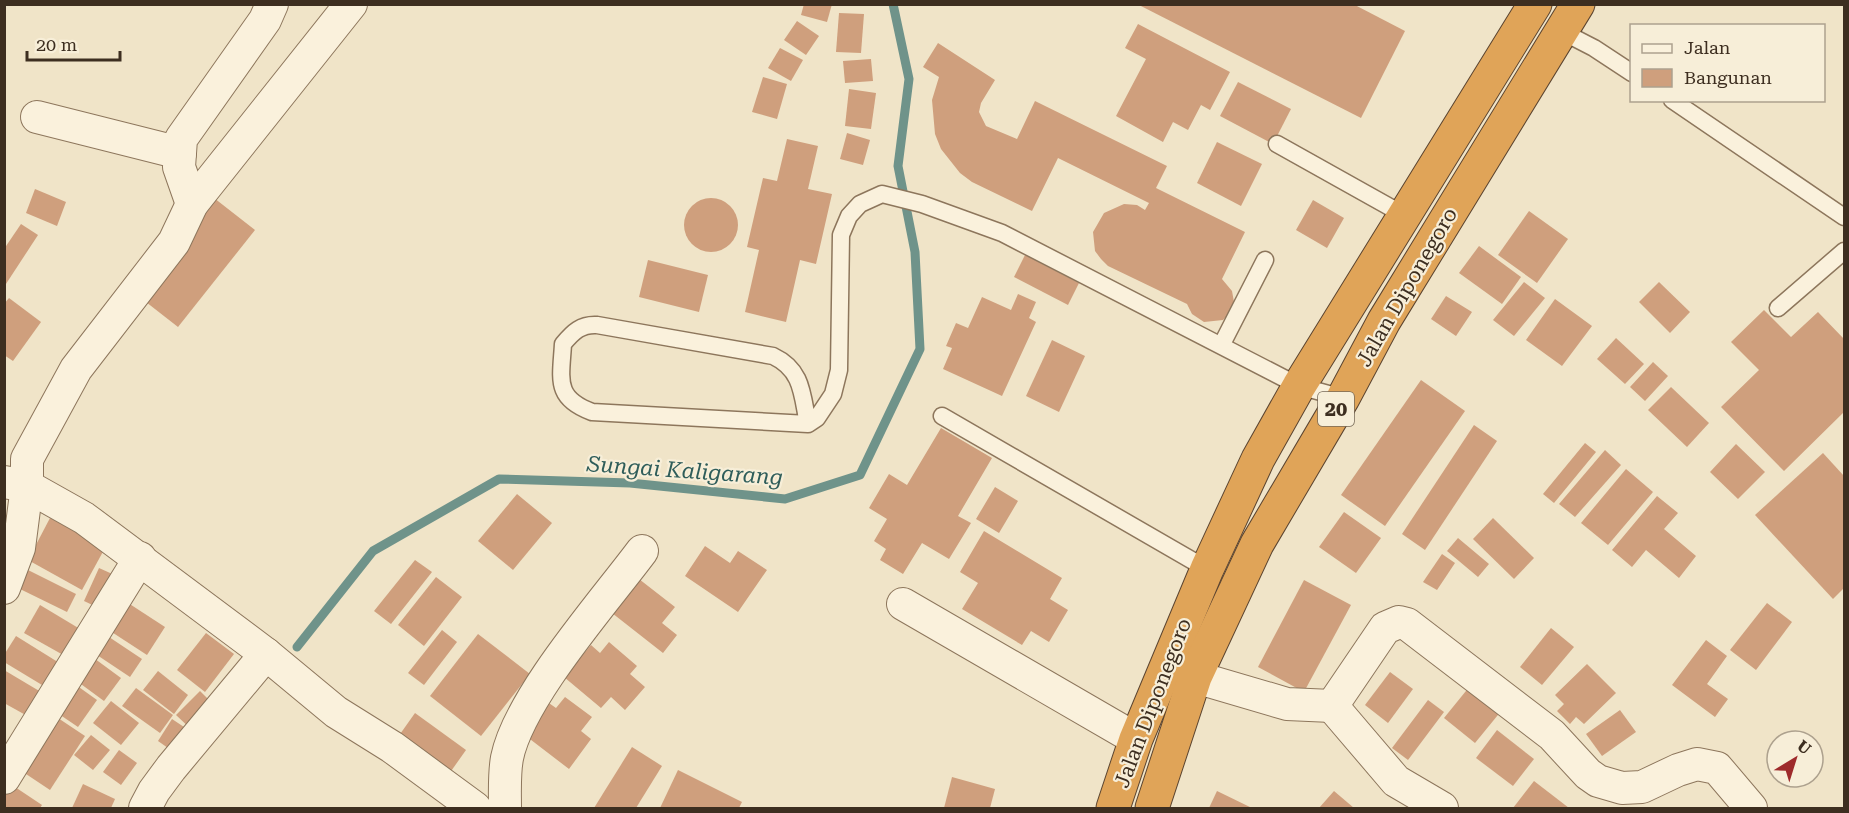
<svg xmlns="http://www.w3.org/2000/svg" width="1849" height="813" font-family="'Roboto Serif',serif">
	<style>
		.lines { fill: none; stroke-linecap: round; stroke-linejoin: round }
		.stream { stroke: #6f938a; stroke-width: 9 }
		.building { fill: #cf9f7d }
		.lane-casing { stroke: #8d765c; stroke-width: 19 }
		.street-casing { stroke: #8d765c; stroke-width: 34 }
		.highway-casing { stroke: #5b4430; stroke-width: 35 }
		.lane { stroke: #faf1dc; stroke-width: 16 }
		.street { stroke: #faf1dc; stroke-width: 32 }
		.highway { stroke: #e0a458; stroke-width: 33 }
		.labels { text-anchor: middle; stroke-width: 4.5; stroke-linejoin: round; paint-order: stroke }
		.shield { fill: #f7eed8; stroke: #756857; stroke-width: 1.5 }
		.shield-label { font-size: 20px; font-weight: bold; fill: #3d2e20 }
		.street-label { font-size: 21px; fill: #3d2e20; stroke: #f7eed8 }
		.water-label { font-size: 22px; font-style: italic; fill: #2f5d5a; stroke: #f7eed8 }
	</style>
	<rect width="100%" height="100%" fill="#f0e4c8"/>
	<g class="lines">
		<!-- stream -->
		<polyline class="stream" points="297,647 373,551 499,479 630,483 785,499 860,475 920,349 915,252 898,166 909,79 893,4"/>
	</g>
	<!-- building -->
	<g class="building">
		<polygon points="804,4 832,4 827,22 801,15"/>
		<polygon points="1137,4 1353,4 1405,31 1361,118"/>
		<polygon points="839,13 864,14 861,53 836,52"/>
		<polygon points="797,21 819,36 806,55 784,40"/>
		<polygon points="1138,24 1230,72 1210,110 1201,105 1188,130 1173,122 1163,142 1116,116 1146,59 1125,48"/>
		<polygon points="938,43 995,80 981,103 979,112 986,126 1017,139 1035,101 1167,166 1156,188 1245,232 1222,279 1232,291 1234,302 1231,312 1223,320 1204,322 1192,314 1187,304 1108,266 1101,259 1095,251 1093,232 1104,213 1124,204 1137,205 1145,210 1149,203 1058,158 1032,211 972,182 960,173 941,149 935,134 932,100 939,77 923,67"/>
		<polygon points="780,48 803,60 791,81 768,68"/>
		<polygon points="871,59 873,81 845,83 843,61"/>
		<polygon points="763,77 787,84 777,119 752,112"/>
		<polygon points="1238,82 1291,109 1273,144 1220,116"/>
		<polygon points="849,89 876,93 871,129 845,126"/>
		<polygon points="847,133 870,140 863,165 840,159"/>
		<polygon points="787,139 818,146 808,189 832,194 816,264 800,260 786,322 745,312 759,250 747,247 763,178 777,181"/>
		<polygon points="1217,142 1262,164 1241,206 1197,183"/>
		<polygon points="35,189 66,202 57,226 26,213"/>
		<polygon points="214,198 255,230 178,327 137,295"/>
		<circle cx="711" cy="225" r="27"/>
		<polygon points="1313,200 1344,218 1327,248 1296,230"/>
		<polygon points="1529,211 1568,239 1537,283 1498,255"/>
		<polygon points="21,224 38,235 4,287 4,249"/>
		<polygon points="1479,246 1521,277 1502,304 1459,273"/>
		<polygon points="1025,255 1079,283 1068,305 1014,277"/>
		<polygon points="648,260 708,275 699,312 639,297"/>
		<polygon points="1524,282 1545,298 1514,336 1493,320"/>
		<polygon points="1659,282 1690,312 1670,333 1639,302"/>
		<polygon points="1018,294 1036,302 1029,318 1036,322 1002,396 943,369 952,348 946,346 956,323 968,328 982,297 1011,310"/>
		<polygon points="1446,296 1472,312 1456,336 1431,319"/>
		<polygon points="9,298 41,322 13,361 4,355 4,304"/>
		<polygon points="1555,299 1592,326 1562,366 1526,340"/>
		<polygon points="1764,310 1791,337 1818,312 1844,339 1844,412 1784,471 1721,407 1759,370 1731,342"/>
		<polygon points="1616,338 1644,364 1625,384 1597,359"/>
		<polygon points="1052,340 1085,356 1059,412 1026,396"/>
		<polygon points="1653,362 1668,376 1645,401 1630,387"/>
		<polygon points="1421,380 1465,411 1385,526 1341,495"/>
		<polygon points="1671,387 1709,423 1687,447 1648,410"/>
		<polygon points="1474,425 1497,441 1425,550 1402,534"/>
		<polygon points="941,428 992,458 958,516 971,523 949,559 922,543 903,574 880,560 886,549 874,541 887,519 869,508 889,474 907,485"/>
		<polygon points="1585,443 1596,452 1554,503 1543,494"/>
		<polygon points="1736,444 1765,472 1738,499 1710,472"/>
		<polygon points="1605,450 1621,465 1575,517 1559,504"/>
		<polygon points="1823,453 1844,476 1844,588 1833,599 1755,515"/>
		<polygon points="1626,469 1653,492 1608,545 1581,523"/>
		<polygon points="995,487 1018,501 999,533 976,519"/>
		<polygon points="517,494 552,523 513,570 478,541"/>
		<polygon points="1657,496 1678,513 1664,529 1696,556 1679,578 1646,550 1632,567 1612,550"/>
		<polygon points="1344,512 1381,538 1356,573 1319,547"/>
		<polygon points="50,518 105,548 82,590 28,560"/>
		<polygon points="1493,518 1534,558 1514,579 1473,539"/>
		<polygon points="984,531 1062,578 1050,599 1068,610 1049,642 1031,631 1022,645 962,609 978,583 960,572"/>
		<polygon points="1458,538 1489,564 1478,577 1447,551"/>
		<polygon points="705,546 730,563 738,551 767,570 738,612 685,576"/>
		<polygon points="1442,554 1455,563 1437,590 1423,582"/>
		<polygon points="415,560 432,572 391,624 374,611"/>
		<polygon points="99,568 119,577 103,610 84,601"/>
		<polygon points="28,570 76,594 67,612 20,589"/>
		<polygon points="436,577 462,597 424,646 398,625"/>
		<polygon points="639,579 675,607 662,623 677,635 663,653 612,613"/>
		<polygon points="1304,580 1351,605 1304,692 1258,667"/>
		<polygon points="122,599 165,627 147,655 104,627"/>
		<polygon points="1767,603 1792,622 1756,670 1730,650"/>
		<polygon points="40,605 80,629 65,656 24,633"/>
		<polygon points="1551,628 1574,647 1542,685 1520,667"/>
		<polygon points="442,630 457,642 424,685 408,673"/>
		<polygon points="206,633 234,654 205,692 177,670"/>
		<polygon points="478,634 530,674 481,736 430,696"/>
		<polygon points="106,635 142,659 130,677 94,653"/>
		<polygon points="16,636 61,664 47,688 4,662 4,655"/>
		<polygon points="1706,640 1727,656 1707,684 1728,699 1715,717 1672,685"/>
		<polygon points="609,642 637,666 630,674 645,687 625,710 611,697 601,708 564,677 591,645 600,653"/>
		<polygon points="87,653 121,678 104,701 70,676"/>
		<polygon points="1587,664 1616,693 1584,724 1576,717 1570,724 1557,711 1564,704 1555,695"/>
		<polygon points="4,670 46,695 31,718 4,703"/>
		<polygon points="158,671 188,695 174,714 143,690"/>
		<polygon points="1390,672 1413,689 1388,723 1365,705"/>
		<polygon points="69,680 97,700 78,727 50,708"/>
		<polygon points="1470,686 1502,710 1475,743 1444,718"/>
		<polygon points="136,688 173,715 160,733 122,706"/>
		<polygon points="200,691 217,708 194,732 176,715"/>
		<polygon points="565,697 592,717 581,731 591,739 569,769 522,733 546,701 556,708"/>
		<polygon points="1428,700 1444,712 1408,760 1392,748"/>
		<polygon points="111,701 139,723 121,745 93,723"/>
		<polygon points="1620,710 1636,732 1602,756 1586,734"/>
		<polygon points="49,712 85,736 50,790 14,766"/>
		<polygon points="415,713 466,750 449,774 398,737"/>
		<polygon points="172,719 193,733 178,755 158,741"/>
		<polygon points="1497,730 1534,759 1513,786 1476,758"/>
		<polygon points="91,735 110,750 93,770 74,755"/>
		<polygon points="632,747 662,766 636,808 594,808"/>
		<polygon points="119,750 137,763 121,785 103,772"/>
		<polygon points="678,770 742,802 739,808 660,808"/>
		<polygon points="952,777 995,789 990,808 944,808"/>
		<polygon points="1534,781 1569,808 1513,808"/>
		<polygon points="9,783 42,805 40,808 4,808 4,789"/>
		<polygon points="83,784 115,799 111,808 72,808"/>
		<polygon points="1217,791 1252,808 1209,808"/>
		<polygon points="1334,791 1354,808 1319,808"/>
	</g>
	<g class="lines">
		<!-- lane casing -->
		<g class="lane-casing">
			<g id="lane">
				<polyline points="1561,31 1594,48 1632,73"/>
				<polyline points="1672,100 1844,217"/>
				<polyline points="1277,144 1404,215"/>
				<polyline points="1778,308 1844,251"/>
				<polyline points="1222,344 1265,260"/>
				<polyline points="942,416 1207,569"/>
				<path d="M808 424C802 395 803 370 773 356L597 325C581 324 573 332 563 344 561 379 554 398 592 412L808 424 817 418 833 394 839 370 841 235 849 216 860 204 882 194 922 204 1002 233 1299 386 1343 398"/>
			</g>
		</g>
		<!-- street casing -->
		<g class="street-casing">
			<g id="street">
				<polyline points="37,117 180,153"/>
				<polyline points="192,204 179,167 181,139 265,20 272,4"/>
				<polyline points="4,482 27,486 84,518 266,654 336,712 392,747 475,808"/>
				<polyline points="4,588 19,548 27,486 27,459 76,369 174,242 192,204 351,4"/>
				<polyline points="903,604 1136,739"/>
				<polyline points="1195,677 1287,704 1332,706 1385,628 1399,622 1407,624 1552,735 1588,774 1598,781 1622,788 1642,787 1678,770 1697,764 1717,768 1751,808"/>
				<polyline points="1332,706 1396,781 1442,808"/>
				<polyline points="4,778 140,558"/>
				<polyline points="145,808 154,791 171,768 266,654"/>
				<path d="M505 808C505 792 504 774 507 758 519 698 604 602 642 551"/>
			</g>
		</g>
		<!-- highway casing -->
		<g class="highway-casing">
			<g id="highway">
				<polyline points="1113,808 1136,739 1207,569 1258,459 1299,386 1535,4"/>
				<polyline points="1152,808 1195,677 1257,544 1343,398 1384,321 1578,4"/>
			</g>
		</g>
		<!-- lane -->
		<use href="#lane" class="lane"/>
		<!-- street -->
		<use href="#street" class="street"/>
		<!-- highway -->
		<use href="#highway" class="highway"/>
	</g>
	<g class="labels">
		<!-- shield labels -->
		<rect class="shield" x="1318" y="392" width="36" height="34" rx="4.5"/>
		<g class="shield-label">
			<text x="1336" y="416">20</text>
		</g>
		<!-- street labels -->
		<g class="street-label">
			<text transform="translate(1407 287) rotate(-60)" y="7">Jalan Diponegoro</text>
			<text transform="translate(1153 703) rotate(-69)" y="7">Jalan Diponegoro</text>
		</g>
		<!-- water labels -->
		<g class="water-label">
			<text transform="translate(685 470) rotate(4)" y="8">Sungai Kaligarang</text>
		</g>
	</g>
	<!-- border -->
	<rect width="1849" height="813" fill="none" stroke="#3d2e20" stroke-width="12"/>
	<!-- legend -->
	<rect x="1630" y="24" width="195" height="78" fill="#f7eed8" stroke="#ada18e" stroke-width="1.5"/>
	<rect x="1642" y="44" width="30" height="9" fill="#faf1dc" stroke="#ada18e" stroke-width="1.5"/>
	<text x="1684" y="54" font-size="18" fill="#3d2e20">Jalan</text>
	<rect x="1642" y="69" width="30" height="18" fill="#cf9f7d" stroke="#ada18e" stroke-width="1.5"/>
	<text x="1684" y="84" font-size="18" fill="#3d2e20">Bangunan</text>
	<!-- north arrow -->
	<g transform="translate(1795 759) rotate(38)"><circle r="28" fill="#f7eed8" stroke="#ada18e" stroke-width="1.5"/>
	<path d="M0-4.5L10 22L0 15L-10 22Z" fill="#9e2a2b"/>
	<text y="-9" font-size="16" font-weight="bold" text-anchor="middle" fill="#3d2e20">U</text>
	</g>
	<!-- scale -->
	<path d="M27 51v9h93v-9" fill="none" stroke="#3d2e20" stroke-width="3"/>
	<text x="36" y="51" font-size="18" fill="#3d2e20" stroke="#f7eed8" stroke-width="4.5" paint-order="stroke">20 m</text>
</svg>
